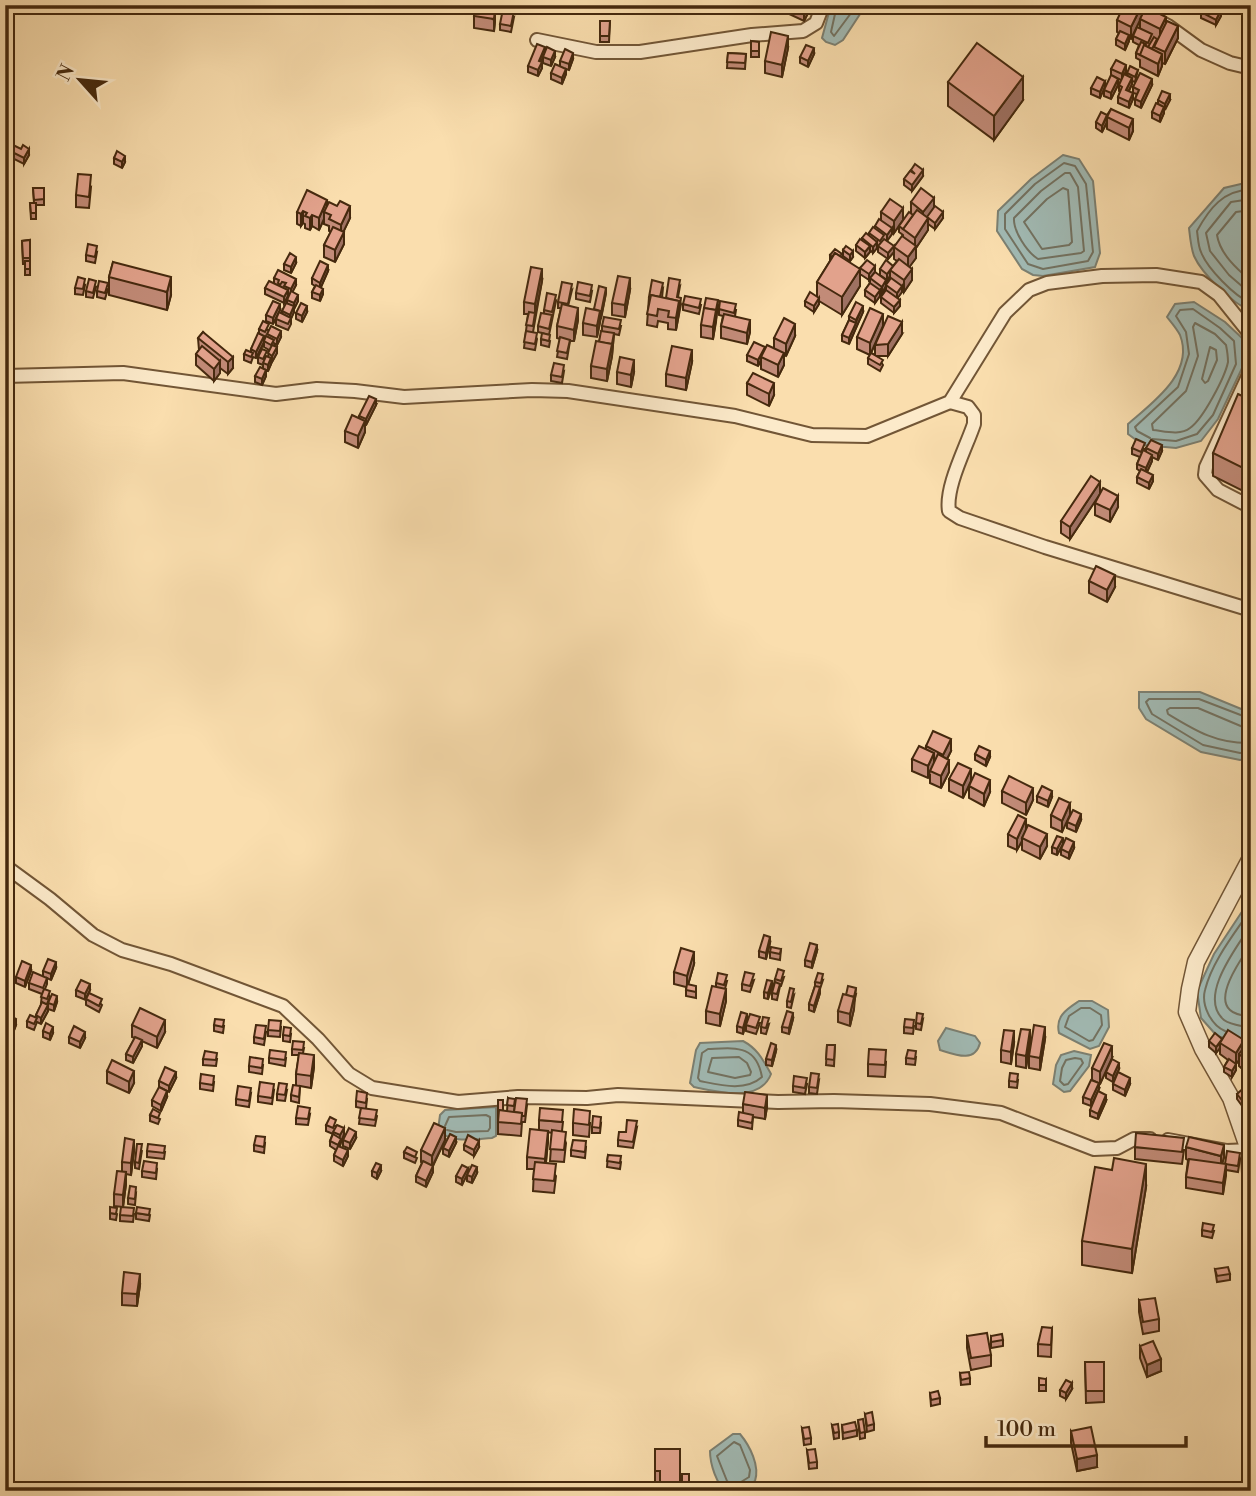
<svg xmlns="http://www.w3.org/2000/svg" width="1256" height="1496" font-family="'Libre Bodoni',serif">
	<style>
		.water { fill: #a1bab4; stroke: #7c8072; stroke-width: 2 }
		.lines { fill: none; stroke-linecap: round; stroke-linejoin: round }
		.shore { stroke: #737261; stroke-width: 2 }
		.minor-casing { stroke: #725636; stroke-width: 16 }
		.tertiary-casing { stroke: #725636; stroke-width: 19 }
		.minor { stroke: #fceaca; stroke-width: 12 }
		.tertiary { stroke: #fceaca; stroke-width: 16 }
		.wall { fill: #c28b78; stroke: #45290e; stroke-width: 2 }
		.shaded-wall { fill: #9e7162; stroke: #45290e; stroke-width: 2 }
		.building { fill: #e2a28c; stroke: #45290e; stroke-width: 2 }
	</style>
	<rect width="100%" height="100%" fill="#fadeae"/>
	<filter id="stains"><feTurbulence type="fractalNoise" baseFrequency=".00286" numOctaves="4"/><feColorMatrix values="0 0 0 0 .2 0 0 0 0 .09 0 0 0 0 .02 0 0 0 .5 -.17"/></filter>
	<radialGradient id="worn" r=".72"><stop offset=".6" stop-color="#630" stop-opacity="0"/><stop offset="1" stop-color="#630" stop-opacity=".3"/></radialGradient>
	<!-- water -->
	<g class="water">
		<polygon points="831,5 866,5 843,40 835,45 826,42 822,38"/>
		<polygon points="1063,155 1079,159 1093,181 1100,253 1095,267 1043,276 1033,275 1022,269 997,231 998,211 1031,179"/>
		<path d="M1245 183 1251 184V311C1233 304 1202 274 1194 256 1191 248 1190 237 1189 228L1224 188Z"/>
		<path d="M1194 302 1225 322 1242 338 1244 364 1218 419 1201 441 1176 448 1143 445 1128 434V424C1152 403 1195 373 1180 335 1177 329 1171 322 1167 317L1175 304Z"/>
		<polygon points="1139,692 1200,692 1251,713 1251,758 1240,760 1201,752 1146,719 1139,708"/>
		<polygon points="1251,898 1251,1045 1217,1036 1201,1018 1197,991 1214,954"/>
		<path d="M1079 1001H1092L1108 1010 1109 1027 1099 1046 1090 1049 1059 1033C1055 1016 1067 1009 1079 1001Z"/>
		<path d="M946 1028 975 1036 980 1043C975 1063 956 1055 940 1050L938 1041Z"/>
		<path d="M743 1041C758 1049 763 1060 771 1074 760 1103 717 1092 694 1087L690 1083 696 1050 700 1043Z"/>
		<polygon points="1074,1051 1091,1055 1089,1066 1070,1091 1064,1092 1053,1084 1056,1065 1061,1055"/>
		<path d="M496 1107V1136L492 1138C474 1139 451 1144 438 1130L440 1115 445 1110Z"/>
		<path d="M733 1434H740C750 1446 760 1466 755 1481 748 1485 737 1493 728 1491 716 1487 710 1462 710 1451Z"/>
	</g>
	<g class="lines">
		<!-- shore -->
		<g class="shore">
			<polyline points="837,5 831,32 834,36 857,5"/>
			<polygon points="1064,163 1075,166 1086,184 1093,252 1088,261 1043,269 1028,264 1005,229 1005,214 1035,184"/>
			<path d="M1065 173H1070L1078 187 1084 251 1081 253 1038 259C1027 252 1013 231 1014 218L1041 191Z"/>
			<polygon points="1063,188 1068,190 1072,242 1069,245 1042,249 1024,222 1047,199"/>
			<path d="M1251 190C1224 189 1209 209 1197 231 1198 237 1198 246 1201 252 1207 268 1235 297 1251 303"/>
			<polyline points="1251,199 1231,202 1206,233 1210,251 1229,275 1251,294"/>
			<path d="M1251 210 1236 212 1217 235C1220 254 1237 269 1251 281"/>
			<path d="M1195 323 1215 334 1226 345C1227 350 1228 357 1228 362 1225 377 1203 419 1190 428 1180 436 1164 431 1153 430L1152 424 1186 391 1198 356 1193 327Z"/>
			<polygon points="1210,347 1216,350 1217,360 1208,381 1205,383 1202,379"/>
			<polyline points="1150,438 1137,431 1135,427 1178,387 1189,354 1186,332 1176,316 1180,310 1193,309 1220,328 1234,341 1236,364 1213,415 1197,434 1176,441 1152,439"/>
			<polyline points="1251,719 1199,699 1149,699 1146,702 1152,714 1203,745 1240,753 1251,752"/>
			<path d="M1251 728 1243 727 1198 708H1170L1167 710 1168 714C1196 731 1217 744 1251 743"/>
			<path d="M1251 925C1237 947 1197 997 1224 1020 1230 1025 1243 1026 1251 1028"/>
			<path d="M1251 944C1242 958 1214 996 1230 1010 1235 1015 1244 1016 1251 1017"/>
			<polygon points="1081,1008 1090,1008 1101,1015 1102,1025 1093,1040 1089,1041 1065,1027 1069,1016"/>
			<path d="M1225 1031C1211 1025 1201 1005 1205 990 1212 961 1235 933 1251 909"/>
			<path d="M708 1049C735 1048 756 1044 762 1077 745 1092 720 1085 700 1081L698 1078 702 1053Z"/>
			<polygon points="739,1057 747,1063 751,1072 750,1075 735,1078 708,1072 712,1058"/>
			<polygon points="1075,1058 1081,1059 1083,1063 1068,1084 1064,1085 1060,1081 1062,1068 1066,1060"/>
			<polyline points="445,1126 449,1117 486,1115 490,1117 490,1128 488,1131 456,1132 447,1130"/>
			<polygon points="734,1442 740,1445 750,1470 749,1477 733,1487 727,1481 717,1456"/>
		</g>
		<!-- minor casing -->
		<g class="minor-casing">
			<g id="minor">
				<polyline points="1103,5 1130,6 1168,26 1201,50 1230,63 1251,68"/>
				<polyline points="537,40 596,52 640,52 752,35 803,31 816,23 823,5"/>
				<polyline points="1251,370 1206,467 1205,475 1218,490 1251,507"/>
				<polyline points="5,376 123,373 276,394 317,389 355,391 404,397 532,390 568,391 735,416 812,435 867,436 950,402 1005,313 1029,290 1047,283 1102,276 1156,275 1201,282 1219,295 1251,335"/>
				<path d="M950 402 968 407 974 415V424C966 448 945 487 949 511L960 518 1045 547 1251 610"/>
				<polyline points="5,866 50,899 93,935 122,950 171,964 283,1006 318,1039 349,1074 372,1088 458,1102 518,1097 587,1098 618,1095 778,1102 834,1101 930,1104 1001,1113 1094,1149 1117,1148 1134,1139 1150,1139"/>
				<polyline points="1168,1140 1227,1151 1251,1150"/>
			</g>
		</g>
		<!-- tertiary casing -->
		<g class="tertiary-casing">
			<polyline id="tertiary" points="1251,858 1196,962 1190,989 1187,1012 1203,1049 1231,1098 1249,1150 1251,1181"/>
		</g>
		<!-- minor -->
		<use href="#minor" class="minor"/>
		<!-- tertiary -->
		<use href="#tertiary" class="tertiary"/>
	</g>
	<!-- wall -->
	<g class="wall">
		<polygon points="351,5 363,5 361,10"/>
		<polygon points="476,5 495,21 494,31 474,28 474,16"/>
		<polygon points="785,5 812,5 804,21 785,12"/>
		<polygon points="1205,5 1228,5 1224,13 1221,12 1221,16 1216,25 1201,18 1201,12"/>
		<polygon points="1142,16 1166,22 1178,38 1165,64 1162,63 1162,66 1158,76 1140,67 1140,60 1136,58 1136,53 1139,45 1133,42 1133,36 1140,28 1140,20 1131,39 1129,38 1129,41 1125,50 1116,45 1116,39 1119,33 1117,32 1117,20"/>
		<polygon points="514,17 511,32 500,30 500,24"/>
		<polygon points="600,21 610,21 609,42 600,42"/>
		<polygon points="751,41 759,42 759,57 751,57"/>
		<polygon points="788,48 782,77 765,73 765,61"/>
		<polygon points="728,53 746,54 745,69 727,68"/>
		<polygon points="814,54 808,67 800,63 800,57"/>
		<polygon points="543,57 555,57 551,66 543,63"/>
		<polygon points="573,59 569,70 566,69 566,74 562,84 551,79 551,73 560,66 560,61"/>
		<polygon points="541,61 542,68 538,76 528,72 528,66"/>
		<polygon points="1111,69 1126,71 1125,74 1127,75 1127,73 1138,70 1135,82 1132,81 1132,84 1129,91 1133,99 1129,108 1118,103 1118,97 1120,92 1119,91 1119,85 1121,80 1111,75"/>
		<polygon points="1105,81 1100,98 1091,94 1091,88"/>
		<polygon points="948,82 1023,100 994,140 948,106"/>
		<polygon points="1118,85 1111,99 1104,96 1104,90"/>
		<polygon points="1152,85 1141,108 1135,105 1135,99 1137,94 1133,93 1133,87"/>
		<polygon points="1158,100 1170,100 1164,110 1164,113 1160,122 1152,118 1152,112 1158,103"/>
		<polygon points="1111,109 1133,131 1129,140 1107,129 1107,122 1102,132 1096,128 1096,122 1107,115"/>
		<polygon points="1251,135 1251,155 1244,151 1244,145 1251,140"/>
		<polygon points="21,149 29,155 24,164 10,157 10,151"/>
		<polygon points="114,158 125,162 122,168 114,164"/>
		<polygon points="911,170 923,176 912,191 904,185 904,179"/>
		<polygon points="91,187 89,208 76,207 76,195"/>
		<polygon points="33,188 44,188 44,205 36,205 36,219 31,219 30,203 34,203"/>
		<polygon points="911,202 934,208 943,218 935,229 928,224 928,230 916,248 916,258 909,267 912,280 904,292 902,290 902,292 897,298 900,306 894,313 881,303 881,297 886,290 886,287 882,293 880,291 880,296 875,303 865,296 865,290 870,283 870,279 869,280 860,274 860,268 875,272 886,284 890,278 890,276 887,280 880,275 880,269 893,266 897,261 894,259 894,247 903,237 903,235 899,232 899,226 911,213"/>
		<polygon points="327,205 350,218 343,232 344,244 335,262 324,257 324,245 331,232 329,231 329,226 324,224 324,219 319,230 312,226 310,230 305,228 305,224 303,223 301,226 297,224 297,212"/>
		<polygon points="881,212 903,220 894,233 892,231 892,234 887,241 894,252 888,259 878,252 878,246 877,245 877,248 873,253 870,250 870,252 865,258 856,251 856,245 862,241 862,238 869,236 869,233 881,220"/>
		<polygon points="30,240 30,275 25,275 25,264 23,264 22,241"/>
		<polygon points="843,250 853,257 850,261 843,256"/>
		<polygon points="97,252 95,263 86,261 86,255"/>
		<polygon points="830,255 842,257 860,286 842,315 819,301 819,304 814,312 805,306 805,301 817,297 817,282 830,261"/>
		<polygon points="113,262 171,295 167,310 109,295 109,277"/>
		<polygon points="296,263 291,273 284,270 284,264"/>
		<polygon points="328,271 321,287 323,294 320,301 312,298 312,292 315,286 312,284 312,278"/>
		<polygon points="274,278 296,285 292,292 298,301 294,309 294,312 291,318 291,324 288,330 276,325 276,319 282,313 282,311 287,303 287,300 290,295 288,294 284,303 265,294 265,288 274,283"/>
		<polygon points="542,281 533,332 537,339 535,350 524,348 528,314 524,314 524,302"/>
		<polygon points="85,285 83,295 75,294 75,288"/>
		<polygon points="680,286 678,297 681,304 676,330 668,329 668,323 658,321 657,327 647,325 649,297 663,288 662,298 666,298"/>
		<polygon points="96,287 93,298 86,297 86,291"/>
		<polygon points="108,289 105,299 97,297 97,291"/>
		<polygon points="572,290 568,306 578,320 574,341 570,341 567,359 557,357 560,339 557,338 557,326 561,308 558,308 558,302"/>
		<polygon points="630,290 625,317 612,315 612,303"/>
		<polygon points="592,291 590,302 576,299 576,293"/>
		<polygon points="606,293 597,337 583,335 583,323"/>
		<polygon points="556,301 549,335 538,332 538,326 544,314 544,310"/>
		<polygon points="683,304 701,305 699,314 683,310"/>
		<polygon points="718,306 713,339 701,337 701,325"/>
		<polygon points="719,309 736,310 735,316 750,332 747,344 721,338 721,326 723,316 719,315"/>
		<polygon points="280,310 273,324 266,321 266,315"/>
		<polygon points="307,312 302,322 296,319 296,313"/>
		<polygon points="863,312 849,344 842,341 842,335 849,320 849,316"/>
		<polygon points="602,326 621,326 619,335 614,334 612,356 607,381 591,378 591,366 599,342 602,331"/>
		<polygon points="883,326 871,353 875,355 875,345 902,334 888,356 877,356 883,365 880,371 868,364 868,358 870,355 857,349 857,337"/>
		<polygon points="259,329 269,330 281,337 277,345 274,343 277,353 272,362 271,361 271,364 268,371 266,370 266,376 262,385 255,382 255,376 263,368 263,365 258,363 258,357 268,357 269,350 264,347 264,343 256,358 253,357 251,363 244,360 244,354 251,352 251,349 259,334"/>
		<polygon points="203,332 233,368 228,374 220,368 220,373 214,381 196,365 196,354 199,350 198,338"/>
		<polygon points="795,336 786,356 784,355 784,365 778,377 761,369 761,360 758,366 747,361 747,355 774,348 774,338"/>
		<polygon points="541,339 550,341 549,347 541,345"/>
		<polygon points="692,362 686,390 666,386 666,374"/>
		<polygon points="564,371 562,383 551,381 551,375"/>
		<polygon points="617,372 634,372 631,387 617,384"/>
		<polygon points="747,383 774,395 769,406 747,395"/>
		<polygon points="1251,400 1251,495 1213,476 1213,453"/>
		<polygon points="376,405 366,425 365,425 365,432 358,448 345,442 345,431 359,418 359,416"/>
		<polygon points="1132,448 1145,449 1144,451 1146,452 1146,448 1162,451 1158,460 1152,457 1152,461 1147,472 1153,481 1149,489 1137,483 1137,477 1140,471 1137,469 1137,464 1140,457 1132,454"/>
		<polygon points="1100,493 1118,507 1110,522 1095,515 1095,503 1099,495 1070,539 1061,533 1061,521"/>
		<polygon points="1089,581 1115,587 1107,602 1089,593"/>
		<polygon points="926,746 951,751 947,759 949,772 941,788 930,783 930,774 928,778 912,771 912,759 926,749"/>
		<polygon points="975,754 990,757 986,766 975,760"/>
		<polygon points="949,779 971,781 963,798 949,791"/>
		<polygon points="969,786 990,792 984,806 969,798"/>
		<polygon points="1002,791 1033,800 1026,815 1002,803"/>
		<polygon points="1037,796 1052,797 1048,807 1037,802"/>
		<polygon points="1070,803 1062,832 1051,827 1051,815"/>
		<polygon points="1081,820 1076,832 1067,828 1067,822"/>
		<polygon points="1026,829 1047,846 1040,859 1022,850 1022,841 1017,850 1008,846 1008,834"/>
		<polygon points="1063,844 1057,855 1052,853 1052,847"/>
		<polygon points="1074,848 1069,859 1061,855 1061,849"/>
		<polygon points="770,943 766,959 759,957 759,951"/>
		<polygon points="781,949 780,960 770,958 770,952"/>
		<polygon points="817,951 812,968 805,966 805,960"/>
		<polygon points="694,964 688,985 696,992 696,998 686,996 686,987 674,984 674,972"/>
		<polygon points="56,968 51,980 47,978 47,984 45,989 50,997 47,1004 48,1011 41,1024 37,1022 34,1030 27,1027 27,1021 36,1018 36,1015 42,1003 41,1003 42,994 29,989 29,983 43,977 43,971"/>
		<polygon points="31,971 25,987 16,983 16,977"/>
		<polygon points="784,977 781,986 780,986 777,1000 772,999 772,993 775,979"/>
		<polygon points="754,980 750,992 742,990 742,984"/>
		<polygon points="823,980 820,989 820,993 814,1012 809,1010 809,1004 815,986 815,982"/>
		<polygon points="727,981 725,989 726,1001 720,1026 706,1023 706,1011 716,987 716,983"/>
		<polygon points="772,987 768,999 764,998 764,992"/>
		<polygon points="76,990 90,990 89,993 102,1005 99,1012 86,1005 86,1000 76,996"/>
		<polygon points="856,994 854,1002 854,1009 850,1026 838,1022 838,1011 846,995"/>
		<polygon points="794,995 791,1008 787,1007 787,1001"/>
		<polygon points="57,1002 54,1011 48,1009 48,1003"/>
		<polygon points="747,1019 743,1034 737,1032 737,1026"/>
		<polygon points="793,1019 789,1034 782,1032 782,1027"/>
		<polygon points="923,1019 921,1030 916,1029 916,1023"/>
		<polygon points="5,1023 16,1025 13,1033 5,1029"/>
		<polygon points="760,1023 756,1034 746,1031 746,1025"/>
		<polygon points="769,1024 766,1034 761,1033 761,1027"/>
		<polygon points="132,1025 165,1032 157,1048 142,1041 142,1046 133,1063 126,1060 126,1054 135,1038 132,1037"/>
		<polygon points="214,1025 224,1026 223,1033 214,1031"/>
		<polygon points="914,1026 913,1034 904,1033 904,1027"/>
		<polygon points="281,1027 280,1037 268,1036 268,1030"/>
		<polygon points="43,1031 53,1033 50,1040 43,1037"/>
		<polygon points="266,1032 264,1045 254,1043 254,1037"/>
		<polygon points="291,1034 290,1042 283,1041 283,1035"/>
		<polygon points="69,1037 85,1038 80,1048 69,1043"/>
		<polygon points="1045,1039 1040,1070 1029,1068 1029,1056"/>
		<polygon points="1222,1039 1244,1048 1251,1039 1249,1075 1239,1066 1239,1060 1236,1064 1236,1070 1232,1077 1224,1072 1224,1067 1228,1060 1220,1054 1220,1048 1216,1053 1209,1047 1209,1041"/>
		<polygon points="1030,1042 1026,1068 1016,1066 1016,1054"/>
		<polygon points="1014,1043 1011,1064 1001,1062 1001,1050"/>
		<polygon points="827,1045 835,1045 834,1066 826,1065"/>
		<polygon points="304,1048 303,1053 314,1067 311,1088 300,1086 299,1103 291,1101 291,1095 296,1086 296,1074 299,1055 292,1055 292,1049"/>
		<polygon points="776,1051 772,1066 766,1065 766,1059"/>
		<polygon points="916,1057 915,1065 906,1064 906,1058"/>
		<polygon points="269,1058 286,1058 285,1066 269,1063"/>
		<polygon points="1112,1058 1100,1084 1092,1080 1092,1068"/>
		<polygon points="203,1059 217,1059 216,1066 203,1065"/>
		<polygon points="886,1062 885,1077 868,1076 868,1064"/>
		<polygon points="263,1065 262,1074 249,1072 249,1066"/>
		<polygon points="1119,1069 1113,1082 1106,1078 1106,1072"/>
		<polygon points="107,1071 134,1083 129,1093 107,1083"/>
		<polygon points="176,1078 169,1092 159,1087 159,1081"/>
		<polygon points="819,1080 817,1094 809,1093 809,1087"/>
		<polygon points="1018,1080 1017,1088 1009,1087 1009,1081"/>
		<polygon points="214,1082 213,1091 200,1089 200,1083"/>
		<polygon points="807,1084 805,1094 793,1092 793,1086"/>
		<polygon points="1113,1084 1130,1084 1125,1096 1113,1090"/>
		<polygon points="1099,1089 1091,1106 1083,1103 1083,1097"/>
		<polygon points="274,1090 272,1104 258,1102 258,1096"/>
		<polygon points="287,1090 285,1101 277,1100 277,1094"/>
		<polygon points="251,1093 249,1107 236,1105 236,1099"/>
		<polygon points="1237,1094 1251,1094 1251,1112 1248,1114 1237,1099"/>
		<polygon points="167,1097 161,1111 152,1106 152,1100"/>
		<polygon points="508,1098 515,1105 514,1112 527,1105 525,1122 522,1122 521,1136 498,1134 498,1100 503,1111 507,1111"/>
		<polygon points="367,1099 366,1108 377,1116 375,1126 359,1124 361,1108 356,1107 356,1101"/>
		<polygon points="1106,1101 1098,1119 1090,1116 1090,1110"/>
		<polygon points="743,1104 767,1107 765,1119 753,1117 752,1129 738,1126 738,1120 743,1113"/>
		<polygon points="310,1114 308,1125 296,1124 296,1118"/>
		<polygon points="150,1115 160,1119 158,1124 150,1121"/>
		<polygon points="539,1120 563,1122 562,1131 566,1143 564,1162 550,1161 552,1133 548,1132 546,1163 556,1176 554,1193 533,1191 534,1169 527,1169 527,1157 539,1130"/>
		<polygon points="573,1123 590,1123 589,1137 573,1135"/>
		<polygon points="601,1123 600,1133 592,1133 592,1127"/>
		<polygon points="326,1125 336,1126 344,1134 341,1140 340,1147 348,1156 343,1166 334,1161 334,1155 336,1150 330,1146 330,1141 333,1133 333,1134 326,1131"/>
		<polygon points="637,1127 633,1148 618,1146 618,1140 626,1132"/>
		<polygon points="356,1138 350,1149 343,1146 343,1140"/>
		<polygon points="445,1140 433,1166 433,1172 426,1187 416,1182 416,1176 422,1163 421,1162 421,1150"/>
		<polygon points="265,1143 264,1153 254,1151 254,1145"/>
		<polygon points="456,1143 449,1157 443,1154 443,1148"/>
		<polygon points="464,1145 479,1147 474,1156 464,1150"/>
		<polygon points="586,1147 585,1158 571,1156 571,1150"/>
		<polygon points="1135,1147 1184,1150 1182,1164 1135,1159"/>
		<polygon points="1186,1147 1224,1157 1222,1164 1225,1164 1240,1159 1238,1172 1226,1170 1223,1194 1186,1188 1186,1177 1188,1160 1186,1159"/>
		<polygon points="142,1150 139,1169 135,1168 135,1162"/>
		<polygon points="134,1151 131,1175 126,1174 126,1184 123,1207 114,1206 114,1194 122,1172 122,1162"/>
		<polygon points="147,1151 165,1152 164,1159 147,1157"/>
		<polygon points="404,1152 417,1158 415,1163 404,1158"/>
		<polygon points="608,1155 621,1162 620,1169 607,1167"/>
		<polygon points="468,1168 462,1185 456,1182 456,1176"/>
		<polygon points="157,1169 156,1179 142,1177 142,1171"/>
		<polygon points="372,1171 381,1171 377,1179 372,1176"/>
		<polygon points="477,1173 472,1183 467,1181 467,1175"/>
		<polygon points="1146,1187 1132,1273 1082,1265 1082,1241"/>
		<polygon points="136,1193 135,1205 128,1204 128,1198"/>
		<polygon points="110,1213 117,1214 116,1220 110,1219"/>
		<polygon points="136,1213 150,1215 149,1221 136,1219"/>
		<polygon points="134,1214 133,1222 120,1221 120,1215"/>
		<polygon points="1202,1230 1214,1231 1212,1238 1202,1236"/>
		<polygon points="1215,1269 1230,1274 1230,1280 1217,1282"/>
		<polygon points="140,1285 137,1306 122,1305 122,1293"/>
		<polygon points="1139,1300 1159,1319 1159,1331 1143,1334 1139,1312"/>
		<polygon points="1052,1328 1051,1357 1038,1356 1038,1344"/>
		<polygon points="967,1336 991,1355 991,1366 971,1370 967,1348"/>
		<polygon points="991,1336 1003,1340 1003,1346 991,1348"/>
		<polygon points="1140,1346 1161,1371 1147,1377 1140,1358"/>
		<polygon points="1085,1362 1104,1362 1104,1402 1086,1403"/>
		<polygon points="960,1373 970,1378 970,1384 961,1385"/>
		<polygon points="1046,1379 1046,1391 1039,1391 1039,1385"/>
		<polygon points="1072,1389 1066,1399 1060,1396 1060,1390"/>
		<polygon points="930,1393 940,1398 940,1404 931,1406"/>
		<polygon points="865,1414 874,1424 874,1430 867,1432"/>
		<polygon points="858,1420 865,1432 865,1438 860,1439"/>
		<polygon points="832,1425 839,1432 839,1438 834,1439"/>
		<polygon points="842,1425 857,1430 857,1436 843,1439"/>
		<polygon points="802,1428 811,1438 811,1444 804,1445"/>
		<polygon points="1071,1431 1097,1467 1077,1471 1071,1443"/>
		<polygon points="655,1449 680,1449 680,1491 660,1491 660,1489 655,1489"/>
		<polygon points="807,1450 817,1462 817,1468 809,1469"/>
		<rect x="682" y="1474" width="7" height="17"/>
	</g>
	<!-- shaded-wall -->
	<g class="shaded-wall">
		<polygon points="806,5 812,5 804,21 804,9"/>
		<polygon points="1142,5 1142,16 1131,39 1131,27"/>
		<polygon points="1224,5 1228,5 1224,13"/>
		<polygon points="495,9 495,21 494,31 494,19"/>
		<polygon points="1221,10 1221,16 1216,25 1216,20"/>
		<polygon points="1166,17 1166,28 1160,41 1160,29"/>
		<polygon points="1178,26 1178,38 1165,64 1165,52"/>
		<polygon points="1129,35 1129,41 1125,50 1125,44"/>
		<polygon points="788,36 788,48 782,77 782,65"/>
		<polygon points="545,47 545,53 539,66 539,61"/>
		<polygon points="814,48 814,54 808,67 808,61"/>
		<polygon points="555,51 555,57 551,66 551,60"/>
		<polygon points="573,53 573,59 569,70 569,64"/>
		<polygon points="1162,54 1162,66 1158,76 1158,64"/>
		<polygon points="542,62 542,68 538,76 538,70"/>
		<polygon points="1126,65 1126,71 1122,80 1122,74"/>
		<polygon points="566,69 566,74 562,84 562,78"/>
		<polygon points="1023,77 1023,100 994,140 994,116"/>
		<polygon points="1132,78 1132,84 1126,96 1126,90"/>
		<polygon points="1118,79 1118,85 1111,99 1111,93"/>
		<polygon points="1152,79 1152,85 1141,108 1141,102"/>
		<polygon points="1105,81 1105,87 1100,98 1100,92"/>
		<polygon points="1133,93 1133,99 1129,108 1129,102"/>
		<polygon points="1170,94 1170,100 1165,110 1165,104"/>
		<polygon points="1164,107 1164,113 1160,122 1160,116"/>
		<polygon points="1107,117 1107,122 1102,132 1102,126"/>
		<polygon points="1133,119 1133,131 1129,140 1129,128"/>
		<polygon points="29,149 29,155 24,164 24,158"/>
		<polygon points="125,156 125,162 122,168 122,162"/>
		<polygon points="923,170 923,176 912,191 912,185"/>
		<polygon points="934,198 934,210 923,223 923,212"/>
		<polygon points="327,200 327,212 324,212 324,219 319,230 319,218"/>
		<polygon points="350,206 350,218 341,237 341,225"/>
		<polygon points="903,208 903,220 894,233 894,221"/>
		<polygon points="303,211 303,223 301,226 301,214"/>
		<polygon points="943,212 943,218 935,229 935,223"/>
		<polygon points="312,215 312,226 310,230 310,218"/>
		<polygon points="928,218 928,230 916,248 916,258 908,269 908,257 915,248 915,238"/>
		<polygon points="892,228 892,234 887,241 887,235"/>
		<polygon points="344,232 344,244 335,262 335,250"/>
		<polygon points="877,242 877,248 873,253 873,247"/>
		<polygon points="870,246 870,252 865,258 865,252"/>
		<polygon points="894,246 894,252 888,259 888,253"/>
		<polygon points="853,251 853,257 850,261 850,255"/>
		<polygon points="296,257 296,263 291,273 291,267"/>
		<polygon points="328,265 328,271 320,289 320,283"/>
		<polygon points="875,266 875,272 869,280 869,274"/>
		<polygon points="542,269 542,281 535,316 535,304"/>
		<polygon points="860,269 860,286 842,315 842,297"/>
		<polygon points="912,269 912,280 904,292 904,280"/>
		<polygon points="890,270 890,276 887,280 887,274"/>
		<polygon points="171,277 171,295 167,310 167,292"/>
		<polygon points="630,278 630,290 625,317 625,305"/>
		<polygon points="296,279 296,285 291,295 291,289"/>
		<polygon points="886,280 886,286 882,293 882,287"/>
		<polygon points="902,286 902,292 897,299 897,293"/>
		<polygon points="606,288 606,293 601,319 601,313"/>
		<polygon points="323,289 323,294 320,301 320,295"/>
		<polygon points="288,290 288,296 284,303 284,297"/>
		<polygon points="880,290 880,296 875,303 875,297"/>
		<polygon points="298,295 298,301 294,309 294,303"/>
		<polygon points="819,298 819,304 814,312 814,306"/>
		<polygon points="718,300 716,322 713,339 713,327"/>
		<polygon points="900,300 900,306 894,313 894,307"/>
		<polygon points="679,301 679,313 676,330 676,318"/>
		<polygon points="280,304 280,310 273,324 273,318"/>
		<polygon points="294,306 294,312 290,321 290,315"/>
		<polygon points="307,306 307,312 302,322 302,316"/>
		<polygon points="863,306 863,312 849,344 849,338"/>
		<polygon points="578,308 578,320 574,341 574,330"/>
		<polygon points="600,311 600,322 597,337 597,326"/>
		<polygon points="883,314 883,326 870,355 870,343"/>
		<polygon points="750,320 750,332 747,344 747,333"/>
		<polygon points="902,322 902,334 888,356 888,344"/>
		<polygon points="795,324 795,336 786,356 786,344"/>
		<polygon points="281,331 281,337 277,345 277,339"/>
		<polygon points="614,333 612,356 607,381 607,369"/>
		<polygon points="264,336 264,342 256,358 256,352"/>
		<polygon points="277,347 277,353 272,362 272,356"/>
		<polygon points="765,347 765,353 761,357 761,360 758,366 758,360"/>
		<polygon points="692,350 692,362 686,390 686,378"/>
		<polygon points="784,353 784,365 778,377 778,365"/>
		<polygon points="233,357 233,368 228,374 228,362"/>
		<polygon points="271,358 271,364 268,371 268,365"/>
		<polygon points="634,360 634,372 631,387 631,375"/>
		<polygon points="220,361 220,373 214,381 214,369"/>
		<polygon points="266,370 266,376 262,385 262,379"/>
		<polygon points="774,383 774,395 769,406 769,394"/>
		<polygon points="376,399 376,405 366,425 366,419"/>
		<polygon points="365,421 365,432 358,448 358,436"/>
		<polygon points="1162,445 1162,451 1158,460 1158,454"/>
		<polygon points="1152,455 1152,461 1146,474 1146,468"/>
		<polygon points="1153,475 1153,481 1149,489 1149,483"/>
		<polygon points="1100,482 1100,494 1070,539 1070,527"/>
		<polygon points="1118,496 1118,507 1110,522 1110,510"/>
		<polygon points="1115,575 1115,587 1107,602 1107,590"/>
		<polygon points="951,739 951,751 943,767 943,755"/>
		<polygon points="990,751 990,757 986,766 986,760"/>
		<polygon points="934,753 934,765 930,771 928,778 928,766"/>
		<polygon points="949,760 949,772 941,788 941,776"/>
		<polygon points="971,769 971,781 963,798 963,786"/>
		<polygon points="990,780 990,792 984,806 984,794"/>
		<polygon points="1033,788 1033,800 1026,815 1026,803"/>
		<polygon points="1052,791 1052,797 1048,807 1048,801"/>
		<polygon points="1070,803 1070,815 1062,832 1062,821"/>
		<polygon points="1081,814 1081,820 1076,832 1076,826"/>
		<polygon points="1026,819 1026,831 1022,838 1022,841 1017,850 1017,839"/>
		<polygon points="1047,834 1047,846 1040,859 1040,847"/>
		<polygon points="1063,838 1063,844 1057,855 1057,849"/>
		<polygon points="1074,842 1074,848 1069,859 1069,853"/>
		<polygon points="13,937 13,943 6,958 6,952"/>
		<polygon points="770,937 770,943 766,959 766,953"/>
		<polygon points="817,945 817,951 812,968 812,962"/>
		<polygon points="694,952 694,964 687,988 687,976"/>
		<polygon points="56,962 56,968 51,980 51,974"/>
		<polygon points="31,965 31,971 25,987 25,981"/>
		<polygon points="772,981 772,987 768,999 768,993"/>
		<polygon points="90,984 90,990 85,1000 85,994"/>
		<polygon points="820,987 820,993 814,1012 814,1006"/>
		<polygon points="856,988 854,1009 850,1026 850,1014"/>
		<polygon points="726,989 726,1001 720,1026 720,1014"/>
		<polygon points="57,996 57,1002 54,1011 54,1005"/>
		<polygon points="48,1005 48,1011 41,1024 41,1018"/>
		<polygon points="793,1013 793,1019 789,1034 789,1028"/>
		<polygon points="747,1014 747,1019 743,1034 743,1028"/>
		<polygon points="16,1019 16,1025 13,1033 13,1027"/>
		<polygon points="165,1020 165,1032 157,1048 157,1037"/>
		<polygon points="53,1027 53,1033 50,1040 50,1034"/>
		<polygon points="1045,1027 1045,1039 1040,1070 1040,1058"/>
		<polygon points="1030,1030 1030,1042 1026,1068 1026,1056"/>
		<polygon points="1014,1031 1014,1043 1011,1064 1011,1052"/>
		<polygon points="85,1032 85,1038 80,1048 80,1042"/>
		<polygon points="142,1040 142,1046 133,1063 133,1057"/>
		<polygon points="1244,1040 1244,1052 1239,1054 1239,1060 1236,1064 1236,1053"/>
		<polygon points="1220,1043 1220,1048 1216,1053 1216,1047"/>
		<polygon points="776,1045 776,1051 772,1066 772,1060"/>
		<polygon points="1112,1046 1112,1058 1100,1084 1100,1072"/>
		<polygon points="314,1055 314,1067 311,1088 311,1076"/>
		<polygon points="1119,1063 1119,1069 1113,1082 1113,1076"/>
		<polygon points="1236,1064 1236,1070 1232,1077 1232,1071"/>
		<polygon points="134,1071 134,1083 129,1093 129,1082"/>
		<polygon points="176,1072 176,1078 169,1092 169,1086"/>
		<polygon points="1130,1078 1130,1084 1125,1096 1125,1090"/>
		<polygon points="1099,1083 1099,1089 1091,1106 1091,1100"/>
		<polygon points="167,1091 167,1097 161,1111 161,1105"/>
		<polygon points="767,1095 767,1107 765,1119 765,1108"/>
		<polygon points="1106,1095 1106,1101 1098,1119 1098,1114"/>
		<polygon points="344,1128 344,1134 338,1151 340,1135"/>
		<polygon points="445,1128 445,1140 432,1167 432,1156"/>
		<polygon points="548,1131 548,1143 545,1171 545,1159"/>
		<polygon points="356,1132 356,1138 350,1149 350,1143"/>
		<polygon points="456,1137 456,1143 449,1157 449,1151"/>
		<polygon points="134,1140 134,1151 131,1175 131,1163"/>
		<polygon points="479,1141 479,1147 474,1156 474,1150"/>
		<polygon points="1224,1145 1224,1157 1221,1168 1221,1156"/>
		<polygon points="348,1150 348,1156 343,1166 343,1160"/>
		<polygon points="1146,1164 1146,1187 1132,1273 1132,1249"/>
		<polygon points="1226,1164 1226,1176 1223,1194 1223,1183"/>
		<polygon points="381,1165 381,1171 377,1179 377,1173"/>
		<polygon points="433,1166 433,1172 426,1187 426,1181"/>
		<polygon points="477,1167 477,1173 472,1183 472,1177"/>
		<polygon points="468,1168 468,1173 462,1185 462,1179"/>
		<polygon points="126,1172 126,1184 123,1207 123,1195"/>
		<polygon points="140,1274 140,1285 137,1306 137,1294"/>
		<polygon points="1161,1359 1161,1371 1147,1377 1147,1365"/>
		<polygon points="1072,1383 1072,1389 1066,1399 1066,1393"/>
		<polygon points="1097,1455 1097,1467 1077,1471 1077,1459"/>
	</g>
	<!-- building -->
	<g class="building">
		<polygon points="476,5 495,9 494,19 474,16"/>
		<polygon points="1124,5 1142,5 1131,27 1117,20"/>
		<polygon points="1205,5 1210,5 1221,10 1216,20 1201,12"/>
		<polygon points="1146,7 1166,17 1160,29 1140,19"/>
		<polygon points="503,9 514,11 511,26 500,24"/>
		<polygon points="600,21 610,21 609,36 600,36"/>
		<polygon points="1167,21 1178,26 1165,52 1154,47"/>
		<polygon points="1137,27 1152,34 1148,43 1133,36"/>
		<polygon points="1120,31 1129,35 1125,44 1116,39"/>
		<polygon points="771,32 788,36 782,65 765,61"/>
		<polygon points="1154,37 1157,39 1152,49 1148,47"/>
		<polygon points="751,41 759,42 759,51 751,51"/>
		<polygon points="1141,42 1146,44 1140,55 1136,53"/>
		<polygon points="977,43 1023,77 994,116 948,82"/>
		<polygon points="537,44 545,47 539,61 542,62 538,70 528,66"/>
		<polygon points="806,45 814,48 808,61 800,57"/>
		<polygon points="1144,45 1162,54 1158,64 1140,55"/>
		<polygon points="547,47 555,51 551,60 543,57"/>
		<polygon points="565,49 573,53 569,64 560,61"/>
		<polygon points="728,53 746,54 745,63 727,62"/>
		<polygon points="1116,60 1126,65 1122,74 1111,69"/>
		<polygon points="555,64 566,69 562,78 551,73"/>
		<polygon points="1130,66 1138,70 1135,77 1127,73"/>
		<polygon points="1140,73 1152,79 1141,102 1135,99 1139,90 1133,87"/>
		<polygon points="1124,74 1132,78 1126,90 1133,93 1129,102 1118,97 1122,87 1119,85"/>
		<polygon points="1111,75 1118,79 1111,93 1104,90"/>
		<polygon points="1097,77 1105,81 1100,92 1091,88"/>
		<polygon points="1162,91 1170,94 1165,104 1158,100"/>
		<polygon points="1156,103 1164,107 1160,116 1152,112"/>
		<polygon points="1111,109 1133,119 1129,128 1107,117"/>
		<polygon points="1101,112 1107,115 1102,126 1096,122"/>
		<polygon points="1247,138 1251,140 1251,149 1244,145"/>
		<polygon points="13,145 21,149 23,145 29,149 24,158 10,151"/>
		<polygon points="117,151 125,156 122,162 114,158"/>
		<polygon points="915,164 923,170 912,185 904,179 910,171 915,174 911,170"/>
		<polygon points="78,174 91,175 89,197 76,195"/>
		<polygon points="33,188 44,188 44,199 34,200"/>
		<polygon points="921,188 934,198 923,212 911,202"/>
		<polygon points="307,190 327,200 319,218 312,215 310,218 305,216 307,213 303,211 301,214 297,212"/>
		<polygon points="890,199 903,208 894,221 881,212"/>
		<polygon points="340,201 350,206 341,225 329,219 331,215 324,212 329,202 337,206"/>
		<polygon points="30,203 36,203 36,213 31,213"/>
		<polygon points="935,206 943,212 935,223 927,217"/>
		<polygon points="917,210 928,218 915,238 903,229"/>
		<polygon points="909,212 913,215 903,229 899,226"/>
		<polygon points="879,219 892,228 887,235 875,226"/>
		<polygon points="333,227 344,232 335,250 324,245"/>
		<polygon points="873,227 884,235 880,241 869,233"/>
		<polygon points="866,233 877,242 873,247 862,238"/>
		<polygon points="902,236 916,246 908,257 894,247"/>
		<polygon points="860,239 870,246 865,252 856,245"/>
		<polygon points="884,239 894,246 888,253 878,246"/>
		<polygon points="30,240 30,258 23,258 22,241"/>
		<polygon points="88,244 97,246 95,257 86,255"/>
		<polygon points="846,246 853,251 850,255 843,250"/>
		<polygon points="835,249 842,254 840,256 835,253 832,257 830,255"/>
		<polygon points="290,253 296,257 291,267 284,264"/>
		<polygon points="835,253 860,269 842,297 817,282"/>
		<polygon points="899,259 912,269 904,280 890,270"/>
		<polygon points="867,260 875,266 869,274 860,268"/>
		<polygon points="886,260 893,266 887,274 880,269"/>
		<rect x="25" y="261" width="5" height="8"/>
		<polygon points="320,261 328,265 320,283 312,278"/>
		<polygon points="113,262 171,277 167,292 109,277"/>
		<polygon points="531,267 542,269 535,304 524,302"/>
		<polygon points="278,270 296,279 291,289 284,286 286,283 282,282 280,285 278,283 279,280 274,278"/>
		<polygon points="875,272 886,280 882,287 870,278"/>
		<polygon points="618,276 630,278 625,305 612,303"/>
		<polygon points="78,277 85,279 83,289 75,288"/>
		<polygon points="669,278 680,280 677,297 681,298 680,305 679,301 666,298"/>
		<polygon points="891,278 902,286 897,293 886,285"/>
		<polygon points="89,279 96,281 93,293 86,291"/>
		<polygon points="652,280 663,283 660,297 651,295 651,297 649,297"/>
		<polygon points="99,281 108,283 105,293 97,291"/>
		<polygon points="269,281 288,290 284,297 265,288"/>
		<polygon points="562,282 572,284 568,304 558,302"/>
		<polygon points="578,282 592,285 590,296 576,293"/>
		<polygon points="870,283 880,290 875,297 865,290"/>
		<polygon points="316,285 323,289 320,295 312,292"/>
		<polygon points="599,286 606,288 601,313 600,313 600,311 594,309"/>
		<polygon points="886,290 900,300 894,307 881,297"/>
		<polygon points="291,291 298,295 294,303 287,300"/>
		<polygon points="810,292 819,298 814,306 805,301"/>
		<polygon points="547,293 556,295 552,312 544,310"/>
		<polygon points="651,295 679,301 676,318 668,317 669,311 658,309 657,316 647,314"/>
		<polygon points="685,296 701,299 699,308 683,304"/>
		<polygon points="706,298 718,300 716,310 704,308"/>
		<polygon points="273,301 280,304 273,318 266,315"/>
		<polygon points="720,301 736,304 734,313 719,309"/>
		<polygon points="856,302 863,306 856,320 849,316"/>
		<polygon points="286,303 294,306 290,315 282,311"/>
		<polygon points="301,303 307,306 302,316 296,313"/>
		<polygon points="562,304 578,308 574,330 557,326"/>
		<polygon points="586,308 600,311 597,326 583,323"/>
		<polygon points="704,308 716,310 713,327 701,325"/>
		<polygon points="870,308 883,314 870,343 857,337"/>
		<polygon points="279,312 291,318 288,324 276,319"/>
		<polygon points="529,312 535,313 533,326 526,325"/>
		<polygon points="541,313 552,315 549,329 538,326"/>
		<polygon points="724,314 750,320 747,333 721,326"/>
		<polygon points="888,316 902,322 888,344 875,345"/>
		<polygon points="604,317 621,320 619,329 602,326"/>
		<polygon points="784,318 795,324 786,344 774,338"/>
		<polygon points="849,320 856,323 849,338 842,335"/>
		<polygon points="263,321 269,324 265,332 259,329"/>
		<polygon points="271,326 281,331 277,339 267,334"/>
		<polygon points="526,331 537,333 535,344 524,342"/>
		<polygon points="601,331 614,333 612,344 599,342"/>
		<polygon points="203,332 233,357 228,362 198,338"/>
		<polygon points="258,333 264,336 256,352 251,349"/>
		<polygon points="542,333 550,335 549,341 541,339"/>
		<polygon points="266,336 274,340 271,345 264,341"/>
		<polygon points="560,337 570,340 567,353 557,351"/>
		<polygon points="596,341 612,344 607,369 591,366"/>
		<polygon points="754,342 765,347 758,360 747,355"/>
		<polygon points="272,345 277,347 272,356 268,353"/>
		<polygon points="767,345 784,353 778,365 761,357"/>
		<polygon points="202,346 220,361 214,369 196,354"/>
		<polygon points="672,346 692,350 686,378 666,374"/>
		<polygon points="262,349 267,351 263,359 258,357"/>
		<polygon points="246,350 253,353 251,357 244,354"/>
		<polygon points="871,353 883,360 880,365 868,358"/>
		<polygon points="266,356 271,358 268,365 263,363"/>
		<polygon points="620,357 634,360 631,375 617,372"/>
		<polygon points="554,363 564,365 562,377 551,375"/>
		<polygon points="260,367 266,370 262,379 255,376"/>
		<polygon points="753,373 774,383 769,394 747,383"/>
		<polygon points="1238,394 1251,400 1251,472 1213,453"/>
		<polygon points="369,396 376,399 366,419 359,416"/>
		<polygon points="352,415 365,421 358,436 345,431"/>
		<polygon points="1136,439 1145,443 1141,452 1132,448"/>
		<polygon points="1151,440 1162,445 1158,454 1146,448"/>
		<polygon points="1143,450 1152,455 1146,468 1137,464"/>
		<polygon points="1141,469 1153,475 1149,483 1137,477"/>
		<polygon points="1091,476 1100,482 1070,527 1061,521"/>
		<polygon points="1103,488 1118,496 1110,510 1095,503"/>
		<polygon points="1096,566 1115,575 1107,590 1089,581"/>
		<polygon points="933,731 951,739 943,755 926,746"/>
		<polygon points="919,746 934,753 928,766 912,759"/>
		<polygon points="979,746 990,751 986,760 975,754"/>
		<polygon points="938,754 949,760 941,776 930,771"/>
		<polygon points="958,763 971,769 963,786 949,779"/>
		<polygon points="975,773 990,780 984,794 969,786"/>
		<polygon points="1009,776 1033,788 1026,803 1002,791"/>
		<polygon points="1042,786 1052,791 1048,801 1037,796"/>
		<polygon points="1059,798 1070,803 1062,821 1051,815"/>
		<polygon points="1073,810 1081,814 1076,826 1067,822"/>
		<polygon points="1018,815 1026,819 1017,839 1008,834"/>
		<polygon points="1028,825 1047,834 1040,847 1022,838"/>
		<polygon points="1057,836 1063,838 1057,849 1052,847"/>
		<polygon points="1066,838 1074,842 1069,853 1061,849"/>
		<polygon points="5,934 13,937 6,952 9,953 6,961"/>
		<polygon points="764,935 770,937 766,953 759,951"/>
		<polygon points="810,943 817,945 812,962 805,960"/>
		<polygon points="771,947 781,949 780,954 770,952"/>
		<polygon points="681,948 694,952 687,976 674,972"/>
		<polygon points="48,959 56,962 51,974 43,971"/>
		<polygon points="22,961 31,965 25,981 16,977"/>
		<polygon points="778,969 784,971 781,981 775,979"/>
		<polygon points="33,972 47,978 43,988 29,983"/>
		<polygon points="745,972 754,974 750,986 742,984"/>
		<polygon points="718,973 727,975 724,985 716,983"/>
		<polygon points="818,973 823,974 821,983 815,982"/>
		<polygon points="81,980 90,984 85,994 76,990"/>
		<polygon points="767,980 772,981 768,993 764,992"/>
		<polygon points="775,982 780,984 777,994 772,993"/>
		<polygon points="687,984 696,986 696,992 686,990"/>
		<polygon points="712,986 726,989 720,1014 706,1011"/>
		<polygon points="815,986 820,987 814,1006 809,1004"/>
		<polygon points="848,986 856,988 854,997 846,995"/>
		<polygon points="790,988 794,989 791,1002 787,1001"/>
		<polygon points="44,989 50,991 47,999 41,997"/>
		<polygon points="89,993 102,999 99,1006 86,999"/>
		<polygon points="52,994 57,996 54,1005 48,1003"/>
		<polygon points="843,994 854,997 850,1014 838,1011"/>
		<polygon points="42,1002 48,1005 41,1018 36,1015"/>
		<polygon points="140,1008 165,1020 157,1037 132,1025"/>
		<polygon points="787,1011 793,1013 789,1028 782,1027"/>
		<polygon points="741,1012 747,1014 743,1028 737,1026"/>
		<polygon points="917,1013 923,1014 921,1024 916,1023"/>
		<polygon points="750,1014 760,1017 756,1028 746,1025"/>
		<polygon points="9,1015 16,1019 13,1027 5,1023"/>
		<polygon points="30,1015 37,1018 34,1024 27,1021"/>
		<polygon points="763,1017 769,1018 766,1028 761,1027"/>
		<polygon points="215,1019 224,1020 223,1027 214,1025"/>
		<polygon points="905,1019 914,1020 913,1028 904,1027"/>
		<polygon points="269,1020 281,1021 280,1031 268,1030"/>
		<polygon points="46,1023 53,1027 50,1034 43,1031"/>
		<polygon points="256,1025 266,1026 264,1039 254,1037"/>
		<polygon points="1034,1025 1045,1027 1040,1058 1029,1056"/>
		<polygon points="74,1026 85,1032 80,1042 69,1037"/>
		<polygon points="284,1027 291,1028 290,1036 283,1035"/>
		<polygon points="1021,1029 1030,1030 1026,1056 1016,1054"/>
		<polygon points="1004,1030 1014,1031 1011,1052 1001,1050"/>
		<polygon points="1228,1030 1244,1040 1236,1053 1220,1043"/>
		<polygon points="1215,1033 1222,1039 1216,1047 1209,1041"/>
		<polygon points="135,1037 142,1040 133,1057 126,1054"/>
		<polygon points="1251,1039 1251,1061 1249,1063 1239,1054"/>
		<polygon points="293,1041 304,1042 303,1050 292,1049"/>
		<polygon points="771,1043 776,1045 772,1060 766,1059"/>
		<polygon points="1104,1043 1112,1046 1100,1072 1092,1068"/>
		<polygon points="827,1045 835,1045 834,1060 826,1059"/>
		<polygon points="869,1049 886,1050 885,1065 868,1064"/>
		<polygon points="270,1050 286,1052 285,1060 269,1058"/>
		<polygon points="908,1050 916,1051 915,1059 906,1058"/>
		<polygon points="205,1051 217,1053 216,1060 203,1059"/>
		<polygon points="299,1053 314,1055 311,1076 296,1074"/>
		<polygon points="250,1057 263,1059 262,1068 249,1066"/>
		<polygon points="1112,1059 1119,1063 1113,1076 1106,1072"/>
		<polygon points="1229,1059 1236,1064 1232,1071 1224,1067"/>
		<polygon points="112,1060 134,1071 129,1082 107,1071"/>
		<polygon points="165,1067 176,1072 169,1086 159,1081"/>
		<polygon points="1118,1072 1130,1078 1125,1090 1113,1084"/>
		<polygon points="811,1073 819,1074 817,1088 809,1087"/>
		<polygon points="1010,1073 1018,1074 1017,1082 1009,1081"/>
		<polygon points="201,1074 214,1076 213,1085 200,1083"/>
		<polygon points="794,1076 807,1078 805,1088 793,1086"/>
		<polygon points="1091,1080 1099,1083 1091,1100 1083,1097"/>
		<polygon points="260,1082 274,1084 272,1098 258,1096"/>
		<polygon points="279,1083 287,1084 285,1095 277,1094"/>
		<polygon points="293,1085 300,1086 299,1097 291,1095"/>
		<polygon points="238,1086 251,1088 249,1101 236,1099"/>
		<polygon points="159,1087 167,1091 161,1105 152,1100"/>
		<polygon points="1245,1087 1251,1094 1251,1106 1248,1108 1237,1094"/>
		<polygon points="357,1091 367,1093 366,1103 356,1101"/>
		<polygon points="1098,1091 1106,1095 1098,1114 1090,1110"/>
		<polygon points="745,1092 767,1095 765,1108 743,1104"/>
		<polygon points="508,1098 515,1099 514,1106 507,1105"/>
		<polygon points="516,1098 527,1099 525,1116 522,1116 522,1113 514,1112"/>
		<polygon points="498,1100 503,1100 503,1111 499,1110 499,1114 498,1114"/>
		<polygon points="298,1106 310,1108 308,1119 296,1118"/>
		<polygon points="361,1108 377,1110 375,1120 359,1118"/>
		<polygon points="540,1108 563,1110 562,1122 539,1120"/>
		<polygon points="153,1109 160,1113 158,1118 150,1115"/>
		<polygon points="574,1109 590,1111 589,1125 573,1123"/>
		<polygon points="499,1110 522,1113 521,1124 498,1122"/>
		<polygon points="739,1112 753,1115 752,1123 738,1120"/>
		<polygon points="593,1116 601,1117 600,1128 592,1127"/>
		<polygon points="330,1117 336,1120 333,1128 326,1125"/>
		<polygon points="627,1120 637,1121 633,1142 618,1140 619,1132 626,1132"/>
		<polygon points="434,1123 445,1128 432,1156 421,1150"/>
		<polygon points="337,1125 344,1128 340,1135 333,1132"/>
		<polygon points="349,1128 356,1132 350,1143 343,1140"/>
		<polygon points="530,1129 548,1131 545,1159 527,1157"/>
		<polygon points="552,1130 566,1132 564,1150 550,1149"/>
		<polygon points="1136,1133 1184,1138 1182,1152 1135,1147"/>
		<polygon points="333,1134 341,1139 338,1145 330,1141"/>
		<polygon points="450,1134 456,1137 449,1151 443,1148"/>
		<polygon points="468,1135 479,1141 474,1150 464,1145"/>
		<polygon points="256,1136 265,1137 264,1147 254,1145"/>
		<polygon points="1189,1137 1224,1145 1221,1156 1186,1147"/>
		<polygon points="125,1138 134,1140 131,1163 122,1162"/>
		<polygon points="573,1140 586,1141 585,1152 571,1150"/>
		<polygon points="137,1144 142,1144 139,1163 135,1162"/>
		<polygon points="148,1144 165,1146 164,1153 147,1151"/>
		<polygon points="338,1146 348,1150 343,1160 334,1155"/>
		<polygon points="407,1147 417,1152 415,1157 404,1152"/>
		<polygon points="1227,1151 1240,1153 1238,1166 1225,1164"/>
		<polygon points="608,1155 621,1156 620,1163 607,1161"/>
		<polygon points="1114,1158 1146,1164 1132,1249 1082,1241 1095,1167 1112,1170"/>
		<polygon points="1189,1159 1226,1164 1223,1183 1186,1177"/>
		<polygon points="144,1161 157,1163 156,1173 142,1171"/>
		<polygon points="423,1161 433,1166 426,1181 416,1176"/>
		<polygon points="535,1162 556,1164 554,1181 533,1179"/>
		<polygon points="376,1163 381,1165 377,1173 372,1171"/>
		<polygon points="462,1165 468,1168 462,1179 456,1176"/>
		<polygon points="472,1165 477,1167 472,1177 467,1175"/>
		<polygon points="117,1171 126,1172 123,1195 114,1194"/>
		<polygon points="130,1186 136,1187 135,1199 128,1198"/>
		<polygon points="110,1207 117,1208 116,1214 110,1213"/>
		<polygon points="121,1207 134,1208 133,1216 120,1215"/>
		<polygon points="137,1207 150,1209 149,1215 136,1213"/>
		<polygon points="1203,1223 1214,1225 1212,1232 1202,1230"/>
		<polygon points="1228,1267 1230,1274 1217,1276 1215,1269"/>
		<polygon points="124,1272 140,1274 137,1294 122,1293"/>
		<polygon points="1155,1298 1159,1319 1143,1322 1139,1300"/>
		<polygon points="1042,1327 1052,1328 1051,1345 1038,1344"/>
		<polygon points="987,1333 991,1355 971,1358 967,1336"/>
		<polygon points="1002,1334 1003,1340 991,1342 991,1336"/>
		<polygon points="1153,1341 1161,1359 1147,1365 1140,1346"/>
		<polygon points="1085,1362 1104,1362 1104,1391 1086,1391"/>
		<polygon points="969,1372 970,1378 961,1380 960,1373"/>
		<polygon points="1039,1378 1046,1379 1046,1385 1039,1385"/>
		<polygon points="1066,1380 1072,1383 1066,1393 1060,1390"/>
		<polygon points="938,1391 940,1398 931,1400 930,1393"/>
		<polygon points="872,1412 874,1424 867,1426 865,1414"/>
		<polygon points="863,1419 865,1432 860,1433 858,1420"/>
		<polygon points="855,1422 857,1430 843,1433 842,1425"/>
		<polygon points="838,1424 839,1432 834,1433 832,1425"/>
		<polygon points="809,1427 811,1438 804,1439 802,1428"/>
		<polygon points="1091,1427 1097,1455 1077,1459 1071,1431"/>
		<polygon points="655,1449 680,1449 680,1485 660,1485 660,1471 655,1471"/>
		<polygon points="815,1449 817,1462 809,1463 807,1450"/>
		<rect x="682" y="1474" width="7" height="13"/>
	</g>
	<!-- margin -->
	<rect width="1256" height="1496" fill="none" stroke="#fadeae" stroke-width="28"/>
	<rect x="7" y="7" width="1242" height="1482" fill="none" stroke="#45290e" stroke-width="3.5"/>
	<rect x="14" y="14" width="1228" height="1468" fill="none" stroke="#45290e" stroke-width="2"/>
	<!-- north arrow -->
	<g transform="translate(80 80) rotate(297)" stroke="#fceaca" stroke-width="5" paint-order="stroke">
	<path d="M0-5L12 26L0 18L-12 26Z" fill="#45290e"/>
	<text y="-10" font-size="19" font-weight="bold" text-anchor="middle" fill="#45290e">N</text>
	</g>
	<!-- scale -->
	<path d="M986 1436v10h200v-10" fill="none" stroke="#45290e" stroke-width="3.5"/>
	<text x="997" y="1436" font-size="21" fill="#45290e" stroke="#fceaca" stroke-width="5" paint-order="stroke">100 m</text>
	<rect width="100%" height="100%" filter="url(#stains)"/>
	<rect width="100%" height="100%" fill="url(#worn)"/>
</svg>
